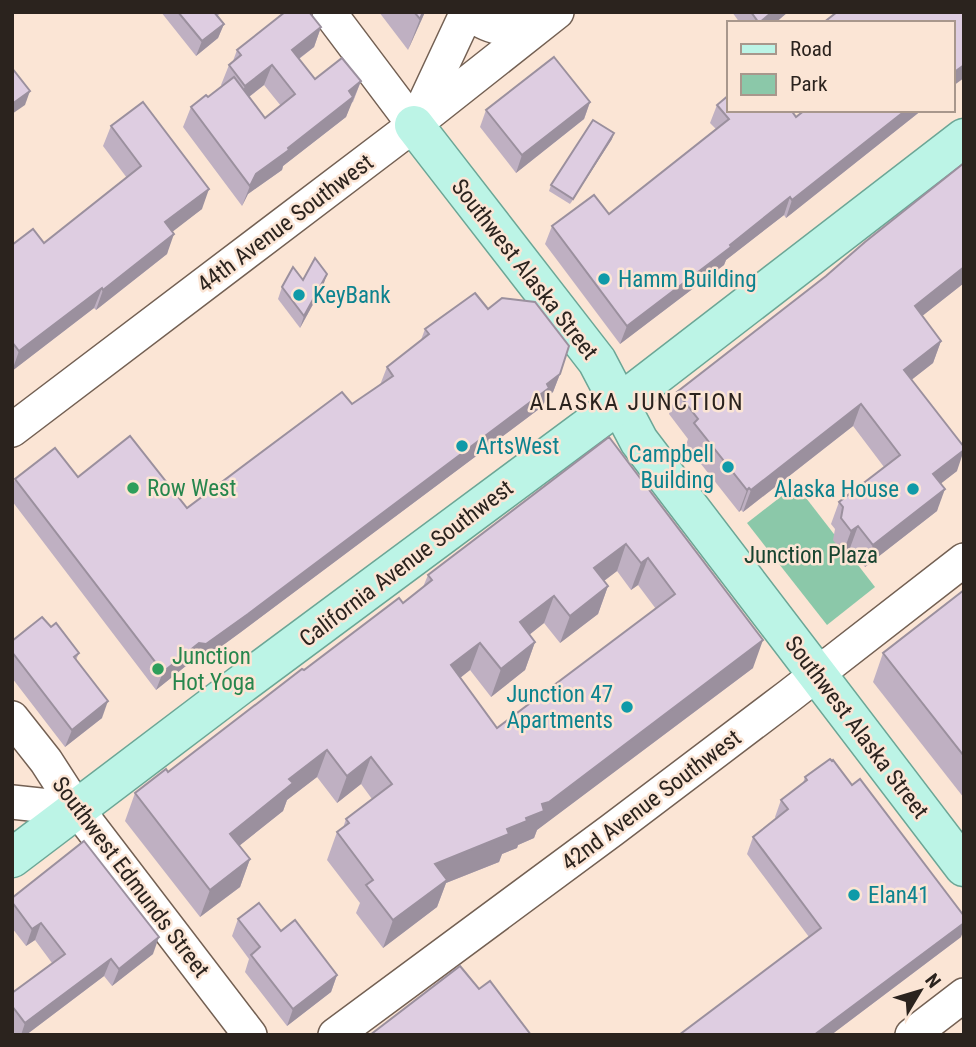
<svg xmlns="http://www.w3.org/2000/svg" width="976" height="1047" font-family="'Roboto Condensed',sans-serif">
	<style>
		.park { fill: #8bc8a9 }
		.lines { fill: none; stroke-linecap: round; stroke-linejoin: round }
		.minor-casing { stroke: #736053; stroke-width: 36 }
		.major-casing { stroke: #6ca696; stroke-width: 41 }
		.minor { stroke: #fff; stroke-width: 33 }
		.major { stroke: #bcf4e6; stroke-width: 38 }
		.wall { fill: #bfb0c2; fill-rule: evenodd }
		.shaded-wall { fill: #9b909e }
		.building { fill: #decde1; stroke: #9b909e; stroke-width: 2; fill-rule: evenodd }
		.culture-dot { fill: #0f9aa8; stroke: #fbe5d5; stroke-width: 2.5 }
		.leisure-dot { fill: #2e9e5b; stroke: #fbe5d5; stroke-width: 2.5 }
		.labels { text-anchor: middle; stroke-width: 5; stroke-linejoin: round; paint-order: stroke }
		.street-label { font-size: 23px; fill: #2b231e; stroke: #fbe5d5 }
		.culture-label { font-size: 23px; fill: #0d838f; stroke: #fbe5d5; text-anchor: start }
		.leisure-label { font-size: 23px; fill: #27864d; stroke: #fbe5d5; text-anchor: start }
		.park-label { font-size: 23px; fill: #184430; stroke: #fbe5d5 }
		.neighbourhood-label { font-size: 24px; letter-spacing: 2px; fill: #2b231e; stroke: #fbe5d5 }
	</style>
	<rect width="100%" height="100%" fill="#fbe5d5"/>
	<!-- park -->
	<polygon class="park" points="796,485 875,587 827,625 747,523"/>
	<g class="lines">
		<!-- minor casing -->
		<g class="minor-casing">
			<g id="minor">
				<polyline points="329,12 414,125"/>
				<path d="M467 13C499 32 506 32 541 19"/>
				<polyline points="417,119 467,12"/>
				<polyline points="12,430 414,125 557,12"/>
				<polyline points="12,718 46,761 77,809 250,1035"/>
				<polyline points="12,802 77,809"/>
				<polyline points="335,1035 612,830 789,696 964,560"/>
				<polyline points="912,1035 964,995"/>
			</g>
		</g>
		<!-- major casing -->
		<g class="major-casing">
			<g id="major">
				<polyline points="414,125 597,361 639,441 964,867"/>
				<polyline points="12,858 239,686 619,404 964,138"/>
			</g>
		</g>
		<!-- minor -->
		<use href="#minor" class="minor"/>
		<!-- major -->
		<use href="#major" class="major"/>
	</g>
	<!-- wall -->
	<g class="wall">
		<polygon points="161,12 222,12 217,16 224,24 218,38 196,56"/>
		<polygon points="379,12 425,12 408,50"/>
		<polygon points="732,12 788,12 775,23 740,23"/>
		<path d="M321 27 314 47 299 59 315 79 361 81 353 102 351 103 346 117 283 166 282 170 248 194 242 206 183 127 191 107 208 97 222 86 221 85 229 65 233 61 237 50ZM264 85 281 106 265 118 249 97Z"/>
		<polygon points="590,102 584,119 516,173 480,127 486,110"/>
		<polygon points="717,105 796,117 922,110 786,218 784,215 726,260 724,265 620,344 545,244 552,226 609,214 716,129 710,123"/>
		<polygon points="111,126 202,209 172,231 167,254 96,310 94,308 12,371 12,245 44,243 127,178 103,146"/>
		<polygon points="612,139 570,204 549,191 551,185"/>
		<polygon points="964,283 922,316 941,341 933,363 911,380 957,471 941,483 937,511 865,567 850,548 843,553 833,540 835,529 831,524 839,502 884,467 853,426 743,512 741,510 739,512 686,445 688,439 669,414 677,392"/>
		<polygon points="323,286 300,328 278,299 282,287"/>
		<polygon points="488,309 560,374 553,392 546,398 543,406 241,632 200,662 192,661 156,690 12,501 12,487 15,479 78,477 187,508 352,404 380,385 387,367 421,340 425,329"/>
		<path d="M609 437 753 668 537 830 534 838 518 845 517 848 502 854 499 862 446 883 437 907 383 948 356 913 360 903 327 860 337 832 343 828 346 819 372 799 361 784 337 803 317 777 287 800 283 811 239 846 250 859 240 887 200 917 125 821 135 793 168 772 304 670 403 603 423 587 428 575ZM617 571 631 590 638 585 656 609 497 728 460 678 470 670 491 697 525 670 535 642 529 635 544 623 560 643 598 614 608 586 604 581Z"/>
		<polygon points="964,590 964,798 873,682 883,653"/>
		<polygon points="51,627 79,653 76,660 102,718 65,747 12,678 12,641"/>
		<polygon points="805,777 961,937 831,1035 679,1035 809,937 747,854 753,837 776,819 775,817 781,800 803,783"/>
		<polygon points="12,898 153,954 112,986 104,976 26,1035 15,1035 12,1031 12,993 52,963 35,940 26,946 12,928"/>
		<polygon points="238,919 281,931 337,975 331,992 287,1026 245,972 249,959 232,936"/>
	</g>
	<!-- shaded-wall -->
	<g class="shaded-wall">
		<polygon points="423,12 425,12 408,50 420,19"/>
		<polygon points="772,12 788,12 775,23 759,23"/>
		<polygon points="224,24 218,38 196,56 202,41"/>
		<polygon points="321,27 314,47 284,70 292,50"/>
		<polygon points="272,65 264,85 237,106 245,86"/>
		<polygon points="964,65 964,78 953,86 953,73"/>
		<polygon points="361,81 346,117 283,166 282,170 248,194 242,206 250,186 256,174 349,91"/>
		<polygon points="30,91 25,105 12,114 12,104"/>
		<polygon points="590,102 584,119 516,173 522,155"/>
		<polygon points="906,110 922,110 786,218 792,200"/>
		<polygon points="614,133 612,139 570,204 573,199"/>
		<polygon points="209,189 202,209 158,243 165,222"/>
		<polygon points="790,197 784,215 726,260 724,265 620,344 627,326"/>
		<polygon points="174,234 167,254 96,310 103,290"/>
		<polygon points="964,267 964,283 907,328 915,306"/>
		<polygon points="327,274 323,286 300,328 304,316"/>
		<polygon points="102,288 94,308 12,371 19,351"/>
		<polygon points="941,341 933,363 896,392 904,370"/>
		<polygon points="560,374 553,392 546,398 543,406 241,632 200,662 192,661 156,690 163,672 199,643"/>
		<polygon points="861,404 853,426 743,512 751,490"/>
		<polygon points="964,450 957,471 925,496 933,474"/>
		<polygon points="749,488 741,510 739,512 747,490"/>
		<polygon points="945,489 937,511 865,567 873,545"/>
		<polygon points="858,526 850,548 843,553 851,531"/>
		<polygon points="626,544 617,571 584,596 594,568"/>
		<polygon points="648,558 638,585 631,590 641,563"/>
		<polygon points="608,586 598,614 560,643 570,616"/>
		<polygon points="554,596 544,623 510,650 520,622"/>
		<polygon points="763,640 753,668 537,830 534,838 518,845 517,848 502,854 499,862 446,883 437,907 383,948 393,920 435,864 507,829 526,818 542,804"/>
		<polygon points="535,642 525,670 491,697 501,669"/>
		<polygon points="480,643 470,670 441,693 451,665"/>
		<polygon points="108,701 102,718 65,747 72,730"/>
		<polygon points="327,750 317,777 287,800 283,811 220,861 230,834 289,779"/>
		<polygon points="371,757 361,784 337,803 347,776"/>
		<polygon points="250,859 240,887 200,917 210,890"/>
		<polygon points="41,923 35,940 26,946 32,929"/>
		<polygon points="964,923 964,929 961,937 831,1035 814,1035"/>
		<polygon points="159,937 153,954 112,986 119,969"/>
		<polygon points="111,959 104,976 26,1035 21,1035 25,1023"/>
		<polygon points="337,975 331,992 287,1026 293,1009"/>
	</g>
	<!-- building -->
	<g class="building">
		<polygon points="178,12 214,12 224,24 202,41"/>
		<polygon points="285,12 309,12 321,27 292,50 315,79 342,58 361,81 349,91 353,97 288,148 289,150 256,174 250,186 191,107 206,95 208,97 234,77 265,118 295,94 272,65 245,86 229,65 241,55 237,50"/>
		<polygon points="414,12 423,12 420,19"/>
		<polygon points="751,12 772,12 759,23"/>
		<polygon points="837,12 964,12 964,65 953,73 953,23 823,23"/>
		<polygon points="554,57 590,102 522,155 486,110"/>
		<polygon points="12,68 30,91 12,104"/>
		<polygon points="729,95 729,110 791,110 796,117 805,110 906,110 792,200 790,197 730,245 731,247 627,326 552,226 594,195 609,214 729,119 717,105"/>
		<polygon points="143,102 209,189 165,222 174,234 103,290 102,288 19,351 12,342 12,245 33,229 44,243 141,166 111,126"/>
		<polygon points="593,120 614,133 573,199 551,185"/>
		<polygon points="964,163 964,267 915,306 941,341 904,370 964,447 964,450 933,474 945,489 873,545 858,526 851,531 841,518 843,507 839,502 900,455 861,404 751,490 749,488 747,490 694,423 698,419 677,392 826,276 865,242"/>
		<polygon points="315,258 327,274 304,316 282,287 293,267 303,280"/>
		<polygon points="475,293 488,309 502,298 535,302 569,346 560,374 547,384 549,388 248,614 206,644 199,643 163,672 15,479 55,448 78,477 130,436 187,508 342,392 352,404 393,376 387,367 429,334 425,329"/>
		<path d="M609 437 763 640 549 802 542 804 544 811 526 818 527 821 507 829 509 834 435 864 447 880 393 920 366 885 373 880 337 832 349 823 346 819 392 784 371 757 347 776 327 750 289 779 293 783 230 834 250 859 210 890 135 793 166 769 168 772 302 669 304 670 399 598 403 603 432 580 428 575ZM626 544 641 563 648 558 675 594 497 728 451 665 480 643 501 669 535 642 520 622 554 596 570 616 608 586 594 568Z"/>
		<polygon points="964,590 964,756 883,653"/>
		<polygon points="42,617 51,627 56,623 79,653 74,657 108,701 72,730 12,652 12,641"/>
		<polygon points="830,759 832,761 833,760 852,785 860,779 964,916 964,923 814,1035 679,1035 821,928 753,837 788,809 781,800 807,780 805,777"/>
		<polygon points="84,841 159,937 119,969 111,959 25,1023 12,1006 12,993 65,954 41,923 32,929 12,902 12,898"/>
		<polygon points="259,903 281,931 295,920 337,975 293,1009 251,955 260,947 238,919"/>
		<polygon points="460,966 479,989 490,981 531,1035 370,1035"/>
	</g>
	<!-- markers -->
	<g class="culture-dot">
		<circle cx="604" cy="279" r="7"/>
		<circle cx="299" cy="295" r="7"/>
		<circle cx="462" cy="446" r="7"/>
		<circle cx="728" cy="467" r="7"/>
		<circle cx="913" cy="489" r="7"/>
		<circle cx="627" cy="707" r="7"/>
		<circle cx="854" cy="895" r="7"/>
	</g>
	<g class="leisure-dot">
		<circle cx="133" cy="488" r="7"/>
		<circle cx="158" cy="669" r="7"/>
	</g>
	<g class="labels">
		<!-- street labels -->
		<g class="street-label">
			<text transform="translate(285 223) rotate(-37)" y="8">44th Avenue Southwest</text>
			<text transform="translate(525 269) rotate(52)" y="8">Southwest Alaska Street</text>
			<text transform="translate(406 563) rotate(-37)" y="8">California Avenue Southwest</text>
			<text transform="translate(857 727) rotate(53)" y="8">Southwest Alaska Street</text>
			<text transform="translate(651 800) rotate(-37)" y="8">42nd Avenue Southwest</text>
			<text transform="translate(131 877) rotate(53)" y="8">Southwest Edmunds Street</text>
		</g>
		<!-- culture labels -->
		<g class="culture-label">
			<text x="618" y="287">Hamm Building</text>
			<text x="313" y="303">KeyBank</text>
			<text x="476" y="454">ArtsWest</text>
			<text x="714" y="462" text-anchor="end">Campbell<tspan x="714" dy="26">Building</tspan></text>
			<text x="899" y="497" text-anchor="end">Alaska House</text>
			<text x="613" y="702" text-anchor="end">Junction 47<tspan x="613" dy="26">Apartments</tspan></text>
			<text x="868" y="903">Elan41</text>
		</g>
		<!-- leisure labels -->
		<g class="leisure-label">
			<text x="147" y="496">Row West</text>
			<text x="172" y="664">Junction<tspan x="172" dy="26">Hot Yoga</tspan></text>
		</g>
		<!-- park labels -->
		<g class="park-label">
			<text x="811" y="563">Junction Plaza</text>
		</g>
		<!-- neighbourhood labels -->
		<g class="neighbourhood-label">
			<text x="637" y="410">ALASKA JUNCTION</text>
		</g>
	</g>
	<!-- border -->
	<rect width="976" height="1047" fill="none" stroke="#2b231e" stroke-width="28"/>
	<!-- legend -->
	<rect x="727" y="21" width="228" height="91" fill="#fbe5d5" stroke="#a8978c" stroke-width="2"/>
	<rect x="741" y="44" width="35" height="10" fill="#bcf4e6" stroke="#a8978c" stroke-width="2"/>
	<text x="790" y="56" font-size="21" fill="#2b231e">Road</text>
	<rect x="741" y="74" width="35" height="21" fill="#8bc8a9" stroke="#a8978c" stroke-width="2"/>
	<text x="790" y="91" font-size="21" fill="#2b231e">Park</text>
	<!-- north arrow -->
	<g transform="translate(920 991) rotate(52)" stroke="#fbe5d5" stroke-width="5" paint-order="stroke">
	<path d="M0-5L12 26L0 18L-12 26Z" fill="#2b231e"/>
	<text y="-10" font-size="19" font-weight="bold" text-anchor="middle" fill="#2b231e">N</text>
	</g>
</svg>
